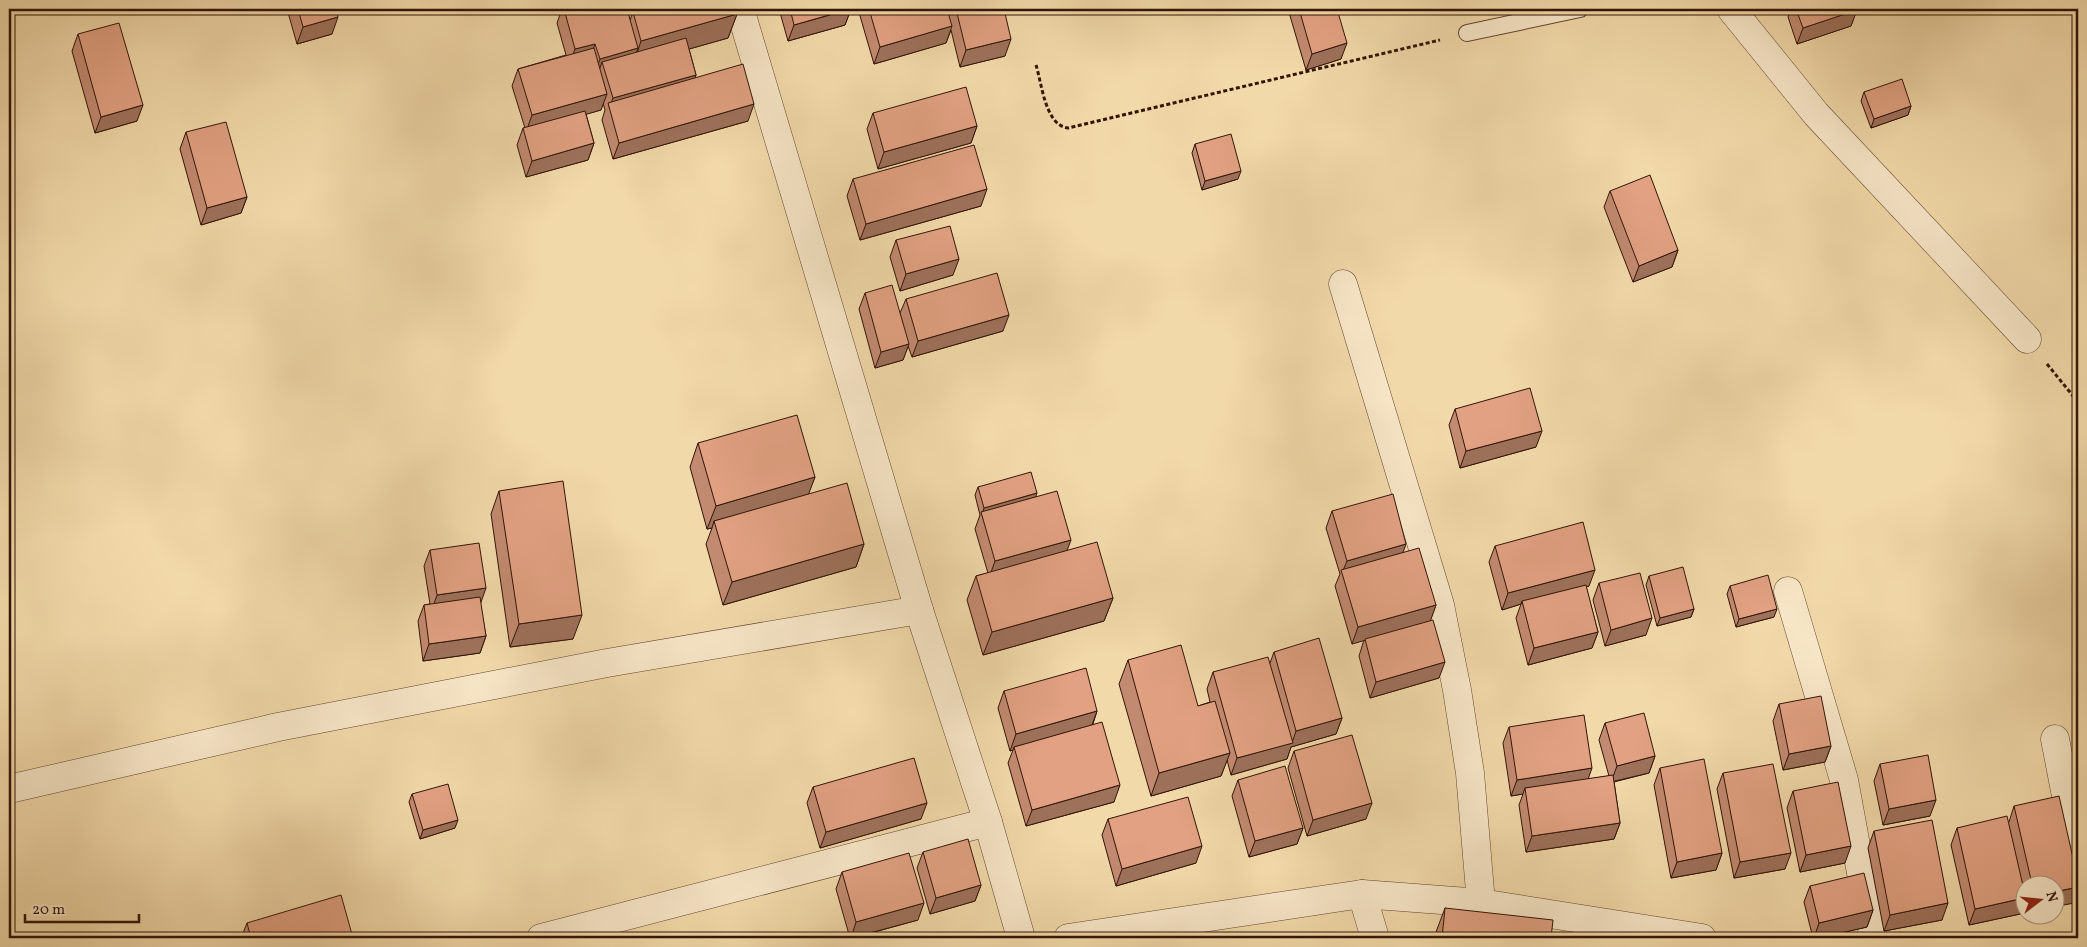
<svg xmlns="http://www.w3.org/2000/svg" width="2087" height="947" font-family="Vollkorn,serif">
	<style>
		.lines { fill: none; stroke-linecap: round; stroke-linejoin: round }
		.service-casing { stroke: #624530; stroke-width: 18 }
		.minor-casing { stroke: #624530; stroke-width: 29 }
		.path { stroke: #321407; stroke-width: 3; stroke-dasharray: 4 2.5; stroke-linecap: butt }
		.service { stroke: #f7e6c7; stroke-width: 16 }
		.minor { stroke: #f7e6c7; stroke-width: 28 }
		.wall { fill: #c28a70; stroke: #321407 }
		.shaded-wall { fill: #9e715b; stroke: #321407 }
		.building { fill: #e1a182; stroke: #321407 }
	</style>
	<rect width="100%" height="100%" fill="#f2d9a9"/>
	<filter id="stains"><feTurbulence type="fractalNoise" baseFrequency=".004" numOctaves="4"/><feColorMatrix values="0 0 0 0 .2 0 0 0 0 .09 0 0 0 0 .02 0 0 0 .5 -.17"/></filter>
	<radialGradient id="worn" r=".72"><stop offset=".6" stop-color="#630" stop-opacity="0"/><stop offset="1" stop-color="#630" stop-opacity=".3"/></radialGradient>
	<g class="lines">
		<!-- service casing -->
		<g class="service-casing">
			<polyline id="service" points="1467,33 1580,9"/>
		</g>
		<!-- minor casing -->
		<g class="minor-casing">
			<g id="minor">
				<polyline points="740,9 919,610 988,822 1021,938"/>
				<polyline points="1731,9 1816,114 2027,339"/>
				<polyline points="1343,284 1440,605 1457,690 1470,773 1481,903"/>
				<polyline points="1788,591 1844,780 1873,938"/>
				<polyline points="2055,739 2078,858"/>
				<polyline points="9,789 278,727 607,663 919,610"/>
				<polyline points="1362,894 1481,903 1702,938"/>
				<polyline points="541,938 988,822"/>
				<polyline points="1068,938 1362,894 1375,938"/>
			</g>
		</g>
		<!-- path -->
		<g class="path">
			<path d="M1036 65C1042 84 1045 125 1068 128L1440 40"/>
			<polyline points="2047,364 2078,402"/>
		</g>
		<!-- service -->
		<use href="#service" class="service"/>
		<!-- minor -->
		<use href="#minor" class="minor"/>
	</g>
	<!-- wall -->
	<g class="wall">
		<polygon points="287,9 336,9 332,34 297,44"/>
		<polygon points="562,9 627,9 630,20 633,12 638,10 638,9 735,9 737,14 728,38 689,49 696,75 695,78 748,121 613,159 602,120 605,110 603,103 601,110 586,114 594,143 588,160 526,177 517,145 523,128 525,128 512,86 518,69 566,55 557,23"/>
		<polygon points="779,9 851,9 845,25 788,41"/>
		<polygon points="858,9 1004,9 1005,56 960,67 951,30 946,43 874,64"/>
		<polygon points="1288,9 1337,9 1341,59 1306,70"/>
		<polygon points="1791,9 1857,9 1851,26 1797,44 1788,17"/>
		<polygon points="78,34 137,121 95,133 72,51"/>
		<polygon points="1864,92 1911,106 1908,115 1871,128 1861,101"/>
		<polygon points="873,113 977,126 971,143 878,169 867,129"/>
		<polygon points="186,132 247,197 241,213 201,225 180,149"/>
		<polygon points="1195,144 1238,179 1202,190 1192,153"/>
		<polygon points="853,179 981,206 860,240 847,196"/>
		<polygon points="1610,191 1678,250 1672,267 1633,282 1604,207"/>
		<polygon points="896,240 953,275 900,291 890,257"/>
		<polygon points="865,293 900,313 906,299 1003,331 912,357 908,346 903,360 875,368 859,309"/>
		<polygon points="1455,409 1536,447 1460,468 1449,425"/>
		<polygon points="698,443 815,477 808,494 864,544 856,567 723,605 706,544 712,528 707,529 690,467"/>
		<polygon points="978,487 1036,497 1067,551 1113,598 1104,621 983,655 967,600 976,576 988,573 975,529 980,515 975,495"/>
		<polygon points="499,491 573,639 510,647 491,514"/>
		<polygon points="1332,511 1403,552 1436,605 1430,621 1439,678 1370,698 1359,656 1364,640 1352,644 1335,586 1340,574 1326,528"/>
		<polygon points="1495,546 1589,586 1586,587 1598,632 1592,648 1528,665 1516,618 1521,604 1502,610 1489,562"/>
		<polygon points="430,550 480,603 486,636 480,653 423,661 418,621 424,605 430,604 424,566"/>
		<polygon points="1649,576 1694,609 1691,617 1657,626 1646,585"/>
		<polygon points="1599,583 1646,635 1605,646 1593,600"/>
		<polygon points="1730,586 1774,617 1736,627 1727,594"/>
		<polygon points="1274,652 1342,718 1336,734 1291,747 1287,759 1231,775 1227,760 1221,776 1151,796 1119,684 1128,660 1198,706 1210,702 1207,689 1213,672 1270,663"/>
		<polygon points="1004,691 1097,711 1093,724 1114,802 1026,826 1008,763 1013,750 1010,751 998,708"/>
		<polygon points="1779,704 1831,746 1825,762 1783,770 1773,721"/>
		<polygon points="1605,723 1655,756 1649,773 1614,782 1620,823 1614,839 1526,852 1519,805 1523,794 1511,796 1503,743 1509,727 1589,779 1609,776 1599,740"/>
		<polygon points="1294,751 1366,819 1307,836 1288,768"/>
		<polygon points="1880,764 1930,816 1883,825 1874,781"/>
		<polygon points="1660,768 1722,853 1716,870 1671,878 1654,785"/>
		<polygon points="1723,773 1785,869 1734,878 1717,789"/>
		<polygon points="1238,780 1303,828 1297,844 1249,857 1232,796"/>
		<polygon points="813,787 921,819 820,848 807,803"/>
		<polygon points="1793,791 1845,863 1800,872 1787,808"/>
		<polygon points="412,794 455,828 420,839 409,802"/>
		<polygon points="2014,806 2078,880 2078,890 2074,903 2054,884 2024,884 2024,902 2020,914 1969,925 1951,845 1957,828 2009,822"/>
		<polygon points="1108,819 1196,863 1116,886 1102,835"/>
		<polygon points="1874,831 1942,920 1884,931 1868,848"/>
		<polygon points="923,852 981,885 975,901 930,914 917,868"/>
		<polygon points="842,872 918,920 853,938 850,938 836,889"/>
		<polygon points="1810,886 1873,910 1867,927 1819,938 1813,938 1804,902"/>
		<polygon points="1445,908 1551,938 1436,938 1436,932"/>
		<polygon points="247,923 353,938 241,938"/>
	</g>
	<!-- shaded-wall -->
	<g class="shaded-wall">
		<polygon points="851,9 845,25 788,41 794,25"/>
		<polygon points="1857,10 1851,26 1797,44 1803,28"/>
		<polygon points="737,14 728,38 633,65 641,41"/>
		<polygon points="338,17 332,34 297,44 303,27"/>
		<polygon points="952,26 946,43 874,64 880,47"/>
		<polygon points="1011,39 1005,56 960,67 966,50"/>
		<polygon points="1347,43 1341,59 1306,70 1312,54"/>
		<polygon points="595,44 589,60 569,65 575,49"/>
		<polygon points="638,48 632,64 602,62 598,74 594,75 600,59"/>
		<polygon points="696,75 690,91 609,108 613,98"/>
		<polygon points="607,94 601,110 526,132 532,115"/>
		<polygon points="754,104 748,121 613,159 619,143"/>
		<polygon points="143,105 137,121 95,133 101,117"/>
		<polygon points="1911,106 1908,115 1871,128 1874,119"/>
		<polygon points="977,126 971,143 878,169 884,152"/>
		<polygon points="594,143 588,160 526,177 532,161"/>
		<polygon points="1241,171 1238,179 1202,190 1205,181"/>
		<polygon points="987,189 981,206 860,240 866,224"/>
		<polygon points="247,197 241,213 201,225 207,208"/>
		<polygon points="1678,250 1672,267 1633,282 1639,266"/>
		<polygon points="959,259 953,275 900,291 906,274"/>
		<polygon points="1009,315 1003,331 912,357 918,341"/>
		<polygon points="909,344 903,360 875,368 881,352"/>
		<polygon points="1542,431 1536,447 1460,468 1466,451"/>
		<polygon points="815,477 806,501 714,521 712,528 707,529 716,506"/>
		<polygon points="1037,493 1034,501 982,514 984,508"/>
		<polygon points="1071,540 1065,556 989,578 995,561"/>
		<polygon points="864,544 856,567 723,605 732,582"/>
		<polygon points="1406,544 1400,561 1342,573 1347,561"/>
		<polygon points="1595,570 1589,586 1522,604 1522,601 1521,604 1502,610 1508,593"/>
		<polygon points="486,588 480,605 431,612 437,595"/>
		<polygon points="1113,598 1104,621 983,655 992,632"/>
		<polygon points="1436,605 1430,622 1352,644 1358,627"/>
		<polygon points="1694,609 1691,617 1657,626 1660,618"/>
		<polygon points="1777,609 1774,617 1736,627 1739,619"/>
		<polygon points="582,615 573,639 510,647 519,624"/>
		<polygon points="1652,618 1646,635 1605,646 1611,630"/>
		<polygon points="1598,632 1592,648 1528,665 1534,648"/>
		<polygon points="486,636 480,653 423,661 429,644"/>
		<polygon points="1445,662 1439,678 1370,698 1376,682"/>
		<polygon points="1097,711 1091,728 1014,747 1013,750 1010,751 1016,734"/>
		<polygon points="1342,718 1336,734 1291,747 1287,759 1231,775 1237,758 1292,743 1296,731"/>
		<polygon points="1831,746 1825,762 1783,770 1789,754"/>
		<polygon points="1230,753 1221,776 1151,796 1159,773"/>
		<polygon points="1655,756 1649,773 1611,782 1617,766"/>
		<polygon points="1592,768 1586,785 1525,788 1523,794 1511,796 1517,780"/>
		<polygon points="1120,785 1114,802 1026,826 1032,810"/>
		<polygon points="1936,800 1930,816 1883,825 1889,809"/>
		<polygon points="927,803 921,819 820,848 826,832"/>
		<polygon points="1372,803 1366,819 1307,836 1313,820"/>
		<polygon points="458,820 455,828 420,839 423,830"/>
		<polygon points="1620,823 1614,839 1526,852 1532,836"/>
		<polygon points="1303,828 1297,844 1249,857 1255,841"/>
		<polygon points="1202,846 1196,863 1116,886 1122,869"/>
		<polygon points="1851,846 1845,863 1800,872 1806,855"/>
		<polygon points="1722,853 1716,870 1671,878 1677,862"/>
		<polygon points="1791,853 1785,869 1734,878 1740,862"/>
		<polygon points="981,885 975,901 930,914 936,898"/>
		<polygon points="2078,887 2078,890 2074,903 2054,907 2054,892"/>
		<polygon points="2024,898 2024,902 2020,914 1969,925 1975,909"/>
		<polygon points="924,903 918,920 851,938 856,922"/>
		<polygon points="1948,903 1942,920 1884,931 1890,915"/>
		<polygon points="1873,910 1867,927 1819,938 1814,938 1819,923"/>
	</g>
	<!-- building -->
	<g class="building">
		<polygon points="298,9 336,9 338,17 303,27"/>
		<polygon points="564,9 627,9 638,48 600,59 595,44 575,49"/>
		<polygon points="644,9 735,9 737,14 641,41 633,12"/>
		<polygon points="790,9 850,9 794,25"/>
		<polygon points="869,9 947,9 952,26 880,47"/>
		<polygon points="956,9 1004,9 1011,39 966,50"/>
		<polygon points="1299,9 1337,9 1347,43 1312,54"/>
		<polygon points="1796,9 1857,9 1857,10 1803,28"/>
		<polygon points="119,23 143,105 101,117 78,34"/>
		<polygon points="686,38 696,75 613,98 602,62"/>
		<polygon points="594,48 607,94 532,115 518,69"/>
		<polygon points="743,64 754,104 619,143 608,103"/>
		<polygon points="1902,79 1911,106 1874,119 1864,92"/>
		<polygon points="966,87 977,126 884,152 873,113"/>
		<polygon points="585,111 594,143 532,161 523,128"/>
		<polygon points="226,122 247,197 207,208 186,132"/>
		<polygon points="1231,134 1241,171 1205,181 1195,144"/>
		<polygon points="974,145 987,189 866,224 853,179"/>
		<polygon points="1650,175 1678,250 1639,266 1610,191"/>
		<polygon points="950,226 959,259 906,274 896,240"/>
		<polygon points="997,273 1009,315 918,341 906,299"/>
		<polygon points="892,285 909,344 881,352 865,293"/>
		<polygon points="1530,388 1542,431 1466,451 1455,409"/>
		<polygon points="797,415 815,477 716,506 698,443"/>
		<polygon points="1031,472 1037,493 984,508 978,487"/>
		<polygon points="563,481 582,615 519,624 499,491"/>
		<polygon points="847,483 864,544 732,582 714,521"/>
		<polygon points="1057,491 1071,540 995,561 981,512"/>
		<polygon points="1393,494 1406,544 1347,561 1332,511"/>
		<polygon points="1583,522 1595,570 1508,593 1495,546"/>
		<polygon points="1097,542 1113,598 992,632 976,576"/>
		<polygon points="479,543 486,588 437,595 430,550"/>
		<polygon points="1419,548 1436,605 1358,627 1341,570"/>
		<polygon points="1683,567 1694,609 1660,618 1649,576"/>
		<polygon points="1640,573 1652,618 1611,630 1599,583"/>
		<polygon points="1768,575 1777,609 1739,619 1730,586"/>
		<polygon points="1586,585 1598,632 1534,648 1522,601"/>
		<polygon points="480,597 486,636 429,644 424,605"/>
		<polygon points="1433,620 1445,662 1376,682 1365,639"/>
		<polygon points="1319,638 1342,718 1296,731 1274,652"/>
		<polygon points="1181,645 1198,706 1215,701 1230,753 1159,773 1128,660"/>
		<polygon points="1268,657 1293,743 1237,758 1213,672"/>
		<polygon points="1086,668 1097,711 1016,734 1004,691"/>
		<polygon points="1821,696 1831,746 1789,754 1779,704"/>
		<polygon points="1644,713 1655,756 1617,766 1605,723"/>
		<polygon points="1584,715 1592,768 1517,780 1509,727"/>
		<polygon points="1102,722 1120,785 1032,810 1014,747"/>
		<polygon points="1352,735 1372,803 1313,820 1294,751"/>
		<polygon points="1928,755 1936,800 1889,809 1880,764"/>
		<polygon points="914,758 927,803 826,832 813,787"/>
		<polygon points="1704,759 1722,853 1677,862 1660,768"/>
		<polygon points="1773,764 1791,853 1740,862 1723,773"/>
		<polygon points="1285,766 1303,828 1255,841 1238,780"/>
		<polygon points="1613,775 1620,823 1532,836 1525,788"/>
		<polygon points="1838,782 1851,846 1806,855 1793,791"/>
		<polygon points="448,784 458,820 423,830 412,794"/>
		<polygon points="2059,796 2078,880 2078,887 2054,892 2054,884 2032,884 2014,806"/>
		<polygon points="1188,797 1202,846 1122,869 1108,819"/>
		<polygon points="2007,816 2024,890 2024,898 1975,909 1957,828"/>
		<polygon points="1932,820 1948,903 1890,915 1874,831"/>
		<polygon points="968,839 981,885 936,898 923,852"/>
		<polygon points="909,853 924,903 856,922 842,872"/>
		<polygon points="1864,873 1873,910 1819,923 1810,886"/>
		<polygon points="341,895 353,938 251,938 247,923"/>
		<polygon points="1445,908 1553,920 1551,938 1442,938"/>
	</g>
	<!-- margin -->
	<rect width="2087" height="947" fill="none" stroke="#f2d9a9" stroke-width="30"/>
	<rect x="10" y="10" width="2067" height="927" fill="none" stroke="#321407" stroke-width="2.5"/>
	<rect x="15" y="15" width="2057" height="917" fill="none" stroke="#321407"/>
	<!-- north arrow -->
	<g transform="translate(2040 900) rotate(74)"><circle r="24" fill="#f7e6c7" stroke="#a8927a"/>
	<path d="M0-4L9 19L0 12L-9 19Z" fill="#8f2418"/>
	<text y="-8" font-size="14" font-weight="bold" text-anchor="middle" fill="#321407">N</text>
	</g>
	<!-- scale -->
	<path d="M25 914v8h114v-8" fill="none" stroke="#321407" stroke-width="2.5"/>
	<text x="32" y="914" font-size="15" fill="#321407" stroke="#f7e6c7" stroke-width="4" paint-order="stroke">20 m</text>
	<rect width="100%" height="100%" filter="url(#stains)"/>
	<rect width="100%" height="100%" fill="url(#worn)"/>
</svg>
